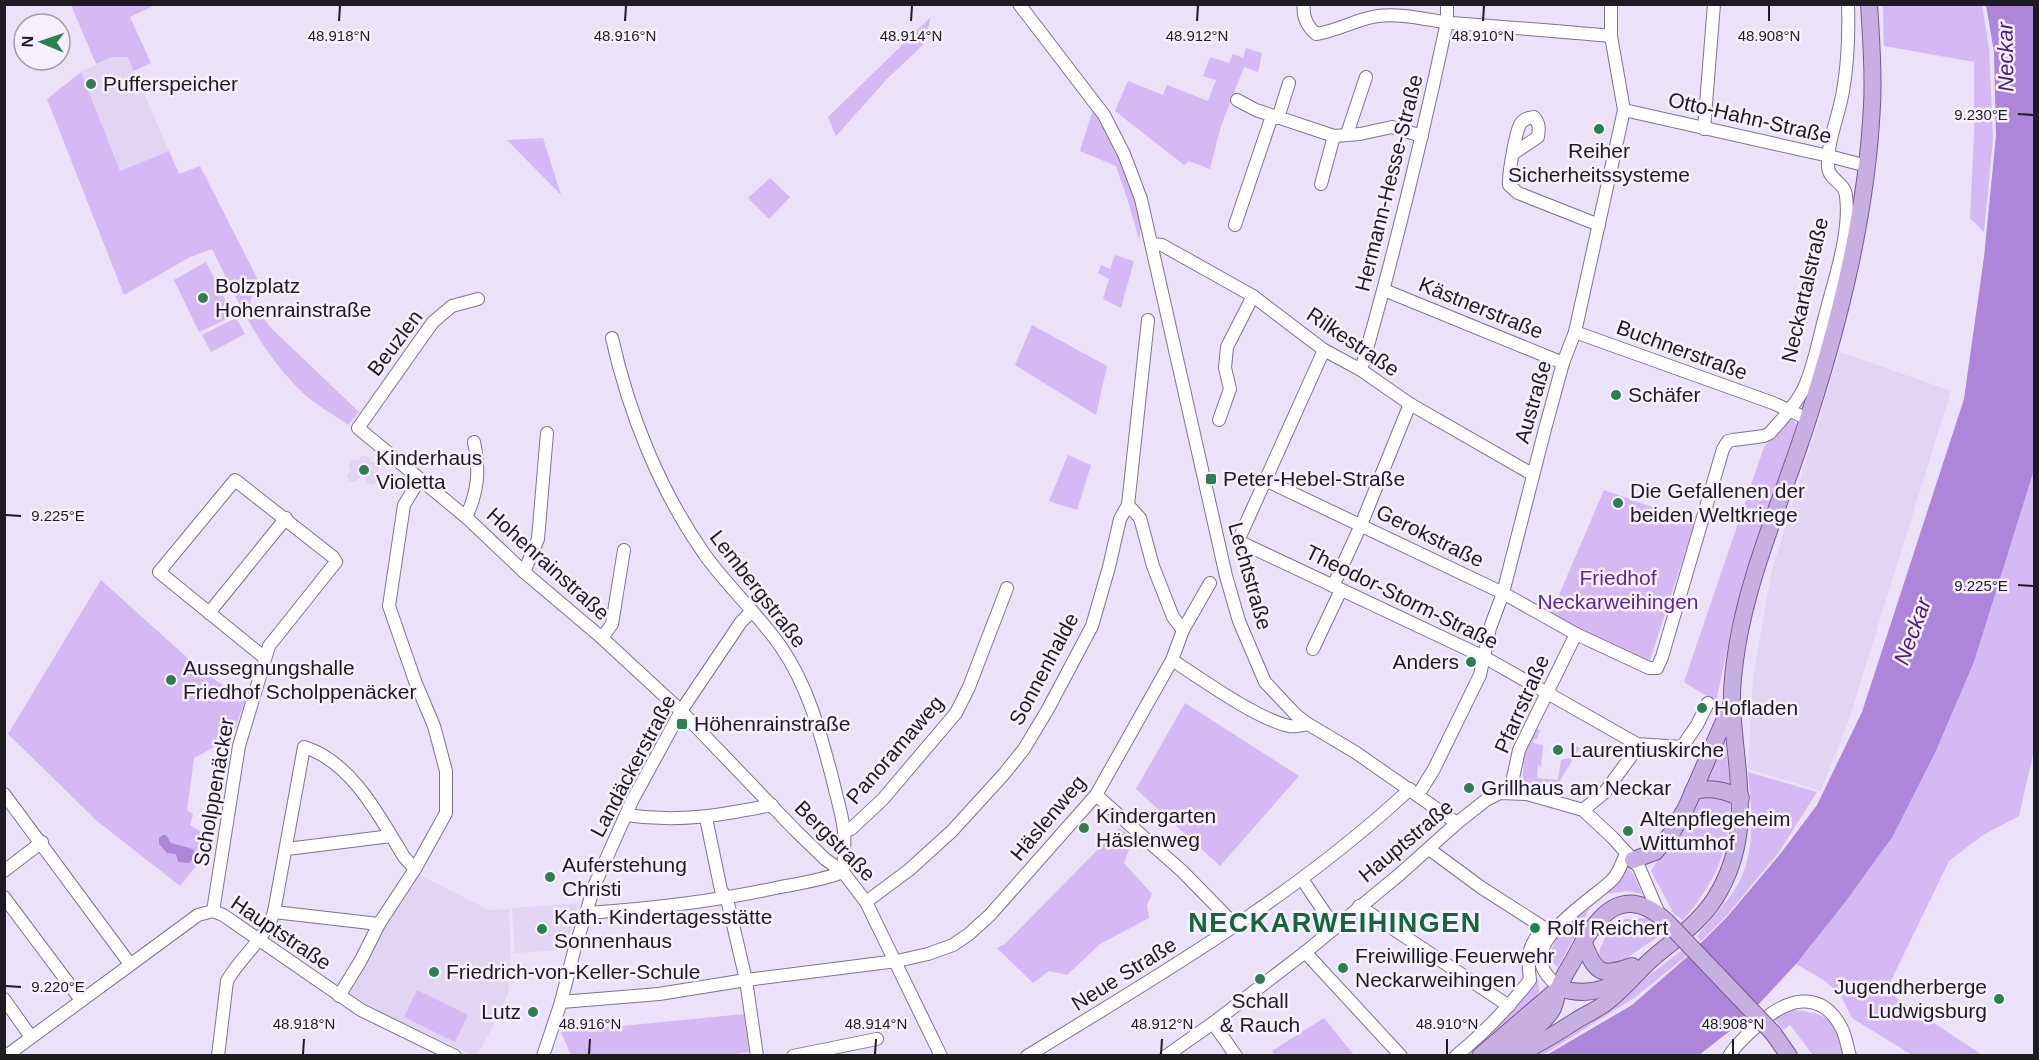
<svg xmlns="http://www.w3.org/2000/svg" width="2039" height="1060" font-family="Helvetica,sans-serif">
	<style>
		.built { fill: #e2d5f3 }
		.green { fill: #d4b9f4 }
		.water { fill: #ad85d9 }
		.lines { fill: none; stroke-linecap: round; stroke-linejoin: round }
		.minor-casing { stroke: #7e7589; stroke-width: 14 }
		.major-casing { stroke: #755992; stroke-width: 18 }
		.minor { stroke: #fff; stroke-width: 12 }
		.major { stroke: #c8afe2; stroke-width: 16 }
		.major-bridge-casing { stroke: #755992; stroke-width: 18; stroke-linecap: butt }
		.major-bridge { stroke: #c8afe2; stroke-width: 16 }
		.ticks { fill: none; stroke: #1f1b23; stroke-width: 2 }
		.poi-dot { fill: #2d7f51; stroke: #f6f0fe; stroke-width: 2 }
		.labels { text-anchor: middle; stroke-width: 5; stroke-linejoin: round; paint-order: stroke }
		.poi-label { font-size: 21px; fill: #1f1b23; stroke: #f6f0fe; text-anchor: start }
		.street-label { font-size: 21px; fill: #1f1b23; stroke: #f6f0fe }
		.park-label { font-size: 21px; fill: #5f298b; stroke: #f6f0fe }
		.water-label { font-size: 22px; font-style: italic; fill: #51187c; stroke: #f6f0fe }
		.district-label { font-size: 27px; font-weight: bold; letter-spacing: 1.5px; fill: #16653c; stroke: #f6f0fe }
		.ticks-label { font-size: 15px; text-anchor: middle; fill: #1f1b23; stroke: #f6f0fe; stroke-width: 5; stroke-linejoin: round; paint-order: stroke }
	</style>
	<rect width="100%" height="100%" fill="#ebe1f8"/>
	<!-- built -->
	<g class="built">
		<polygon points="112,57 128,57 169,151 120,171 81,72"/>
		<polygon points="1840,352 1951,391 1850,716 1821,791 1748,769 1753,677 1772,570"/>
		<polygon points="362,456 368,456 371,462 377,463 379,469 376,474 378,479 374,484 368,484 365,478 360,477 356,482 349,481 347,475 351,470 348,465 352,460 358,460"/>
		<polygon points="416,873 489,910 509,909 511,953 508,993 494,1025 477,1055 472,1055 355,1000 349,991 378,935"/>
		<polygon points="579,903 564,950 515,953 512,908"/>
	</g>
	<!-- green -->
	<g class="green">
		<polygon points="71,5 155,5 130,17 151,63 134,71 128,57 112,57 96,64"/>
		<polygon points="1883,5 1982,5 1989,48 1993,139 1984,232 1970,218 1974,135 1974,62 1884,46"/>
		<polygon points="931,17 924,44 887,79 836,136 828,117"/>
		<polygon points="1246,48 1262,53 1258,72 1244,67 1221,126 1210,169 1189,161 1184,165 1115,111 1128,81 1163,95 1167,85 1208,101 1216,80 1203,76 1210,57 1229,63 1233,54 1243,58"/>
		<path d="M81 72 120 171 169 151 179 174 200 166 258 280 250 302 271 328 359 412 348 425C333 414 316 405 303 393 259 351 238 301 212 249L190 257 124 295 47 99Z"/>
		<polygon points="1094,106 1112,136 1143,218 1139,239 1128,201 1116,166 1080,151"/>
		<polygon points="543,138 561,195 507,140"/>
		<polygon points="770,178 790,197 769,219 748,198"/>
		<polygon points="1115,255 1134,261 1121,308 1103,299 1109,279 1098,273 1101,265 1110,269"/>
		<polygon points="206,262 233,316 199,332 174,280"/>
		<polygon points="236,318 245,334 211,352 202,335"/>
		<polygon points="1032,325 1107,366 1096,415 1015,365"/>
		<polygon points="1791,418 1797,425 1732,625 1716,702 1684,682 1764,447"/>
		<polygon points="1068,455 1091,465 1077,510 1049,501"/>
		<polygon points="2034,470 2034,751 2019,816 1983,835 1949,861 1886,991 1982,1055 1912,1055 1852,1018 1840,994 1825,981 1796,964 1843,905 1893,836 1935,753 1974,662"/>
		<polygon points="1604,490 1695,522 1649,663 1550,616"/>
		<polygon points="101,580 202,671 245,700 232,737 194,758 187,810 193,814 190,825 216,841 180,886 97,821 8,734"/>
		<polygon points="1185,703 1299,776 1220,866 1136,789"/>
		<polygon points="1536,729 1540,730 1537,739 1534,739 1533,743 1543,745 1541,766 1538,765 1537,778 1558,780 1561,760 1569,758 1573,745 1580,748 1554,790 1526,785 1522,782 1524,764 1522,763 1529,736"/>
		<polygon points="1724,730 1730,786 1706,784"/>
		<path d="M1748 772 1817 792 1779 852 1727 915 1701 941 1697 936C1709 921 1724 906 1735 889 1757 855 1752 810 1748 772Z"/>
		<path d="M1700 795 1730 798C1731 850 1715 882 1683 920L1674 914 1651 871Z"/>
		<polygon points="1119,828 1133,839 1124,863 1152,894 1147,905 1149,918 1100,944 1067,975 1049,971 1033,983 997,948 1005,944"/>
		<polygon points="1626,866 1634,875 1642,894 1628,891 1605,894 1622,876"/>
		<path d="M1590 908 1558 967 1551 961C1549 937 1572 921 1590 908Z"/>
		<polygon points="1649,918 1665,932 1615,966 1601,964 1599,951 1606,936 1625,919"/>
		<polygon points="1682,950 1687,955 1685,957 1634,998 1543,1055 1527,1056 1633,988"/>
		<polygon points="1538,979 1539,992 1529,1006 1477,1051"/>
		<polygon points="417,990 468,1015 455,1042 404,1017"/>
		<path d="M1791 1010C1806 1011 1826 1013 1836 1027 1841 1034 1843 1047 1845 1055H1813L1790 1025 1783 1030 1773 1017Z"/>
		<polygon points="744,1014 749,1052 729,1055 571,1055 561,1032"/>
		<polygon points="1324,1018 1354,1055 1275,1055 1272,1051"/>
	</g>
	<!-- water -->
	<g class="water">
		<polygon points="1986,5 2034,5 2034,470 1974,662 1935,753 1893,836 1843,905 1796,964 1744,1020 1699,1055 1545,1056 1632,1005 1686,958 1727,917 1781,853 1817,805 1862,712 1964,399 1984,257 1996,136 1994,52"/>
		<path d="M163 835H166L171 843 193 849C196 854 194 859 189 863L178 862 176 854 167 853 159 844V838Z"/>
	</g>
	<g class="lines">
		<!-- minor casing -->
		<g class="minor-casing">
			<g id="minor">
				<polyline points="1019,4 1104,115 1124,154 1141,199 1226,576 1239,621 1265,682 1296,715 1308,724 1355,752 1457,823"/>
				<path d="M1304 4C1302 17 1307 26 1316 34 1338 31 1356 19 1378 16 1402 13 1427 20 1451 23 1504 27 1557 31 1611 36"/>
				<polyline points="1237,100 1256,110 1334,136 1360,134 1392,127 1422,136"/>
				<polyline points="1624,110 1829,156 1867,166"/>
				<polyline points="1278,118 1289,83"/>
				<polyline points="1704,129 1714,4"/>
				<polyline points="1347,134 1366,77"/>
				<path d="M1514 153 1538 137C1539 129 1540 124 1534 117 1529 118 1525 118 1521 123 1516 129 1508 175 1509 185L1518 193 1599 225"/>
				<polyline points="1321,184 1334,136"/>
				<polyline points="1235,225 1272,116"/>
				<polyline points="1152,244 1162,245 1253,296 1324,350 1361,370 1410,404 1532,474"/>
				<polyline points="1384,290 1563,363"/>
				<polyline points="478,299 452,306 433,322 358,428 466,517 524,572 602,638 681,711 795,830 825,859 843,872 866,902 941,1056"/>
				<polyline points="1575,332 1773,403 1808,419"/>
				<path d="M612 338C629 414 660 491 705 555 728 587 758 614 781 647 808 686 820 732 832 777 836 795 842 813 844 831 845 844 844 858 843 872"/>
				<polyline points="1324,350 1238,541 1484,657 1637,744 1682,747 1697,725 1708,703"/>
				<path d="M1361 370C1394 255 1422 139 1447 22V4"/>
				<polyline points="1219,420 1230,389 1225,368 1227,347 1253,296"/>
				<path d="M1265 480 1503 593 1576 634 1649 668H1657L1662 657 1723 449 1728 441 1733 440 1764 436 1770 433C1781 420 1795 406 1803 390 1814 367 1818 341 1825 316 1834 280 1851 233 1846 196 1845 182 1828 180 1828 166 1827 141 1839 116 1843 91 1848 62 1849 33 1848 4"/>
				<polyline points="1128,505 1140,518 1153,566 1173,617 1183,630"/>
				<path d="M466 517C478 492 480 470 474 442"/>
				<polyline points="524,572 538,539 547,433"/>
				<polyline points="1333,586 1361,525 1410,404"/>
				<polyline points="209,613 286,518"/>
				<polyline points="602,638 612,624 624,550"/>
				<polyline points="1313,649 1341,590"/>
				<path d="M1172 660C1201 679 1257 719 1289 726 1295 727 1302 725 1308 724"/>
				<polyline points="1510,792 1519,750 1576,634"/>
				<polyline points="4,794 130,964"/>
				<polyline points="1096,795 1182,871 1235,925"/>
				<polyline points="1418,795 1434,769 1480,675 1490,628 1503,593 1545,429 1563,363 1575,332 1624,110 1611,36 1611,4"/>
				<polyline points="1583,810 1605,792 1632,755 1637,744"/>
				<path d="M626 815C679 823 721 815 772 805"/>
				<polyline points="706,818 721,890 727,899 746,980 757,1056"/>
				<polyline points="844,832 851,829 883,799 956,713 969,687 1007,588"/>
				<polyline points="287,849 391,836"/>
				<polyline points="1429,849 1482,888 1549,931"/>
				<polyline points="4,871 42,842"/>
				<polyline points="1306,885 1335,928"/>
				<polyline points="4,897 81,1000"/>
				<polyline points="866,902 909,870 952,831 1004,774 1024,749 1048,709 1092,626 1109,567 1120,519 1128,505 1148,320"/>
				<polyline points="1359,906 1509,1006"/>
				<polyline points="213,911 239,746 269,646 336,562 333,557 235,480 159,572 265,658"/>
				<polyline points="274,912 379,924"/>
				<path d="M587 913C649 909 710 902 771 889 795 884 820 881 843 872"/>
				<polyline points="1305,952 1401,1056"/>
				<path d="M1559 988C1553 982 1545 975 1542 966 1531 936 1592 899 1611 881 1620 873 1621 862 1627 853"/>
				<polyline points="339,996 361,960 379,924 415,869 446,813 446,771 434,726 415,681 389,606 404,505 419,480"/>
				<polyline points="4,999 31,1037"/>
				<polyline points="561,1002 659,994 746,980 897,961 928,954 953,945 969,934 990,915 1096,795 1172,660 1183,630 1210,583"/>
				<polyline points="1213,1023 1236,1056"/>
				<polyline points="6,1056 198,915 213,911 223,915 361,1010 455,1056"/>
				<path d="M218 1056 227 981C241 956 265 940 274 912L304 747C351 761 380 817 404 857L415 869"/>
				<polyline points="543,1056 561,1002 574,951 595,884 632,801 681,711 741,622 752,611"/>
				<polyline points="793,1056 877,1039"/>
				<path d="M1027 1056C1160 975 1295 896 1410 789"/>
				<polyline points="1166,1056 1213,1023 1308,950 1400,874 1457,823 1486,800 1500,793 1527,794 1583,810 1613,838 1639,867 1660,916"/>
				<path d="M1456 1056C1484 1033 1508 1008 1530 980 1527 958 1527 944 1545 928"/>
				<path d="M1729 1056C1736 1044 1748 1034 1758 1025 1785 999 1821 987 1842 1029 1846 1037 1847 1047 1850 1056"/>
			</g>
		</g>
		<!-- major casing -->
		<g class="major-casing">
			<g id="major">
				<path d="M1693 791C1711 787 1724 790 1741 798"/>
				<polyline points="1633,860 1655,852 1671,834 1686,808 1731,705"/>
				<path d="M1583 941C1595 972 1599 978 1632 966"/>
				<path d="M1559 988C1583 996 1604 992 1625 977"/>
				<polyline points="1773,1033 1789,1056"/>
				<polyline points="1480,1056 1558,989"/>
				<path d="M1500 1056C1517 1043 1540 1028 1552 1010 1556 1003 1556 995 1559 988 1562 978 1569 968 1574 959 1595 917 1623 879 1669 924"/>
				<path d="M1515 1056C1537 1045 1557 1033 1577 1020 1587 1014 1598 1009 1607 1002 1624 989 1638 971 1654 957 1678 937 1705 919 1720 890 1754 828 1735 772 1732 706 1731 686 1734 666 1737 647 1750 568 1785 493 1809 416 1841 316 1867 211 1872 105 1874 72 1871 38 1869 4"/>
			</g>
		</g>
		<!-- minor -->
		<use href="#minor" class="minor"/>
		<!-- major -->
		<use href="#major" class="major"/>
		<!-- major-bridge casing -->
		<g class="major-bridge-casing">
			<polyline id="major-bridge" points="1669,924 1773,1033"/>
		</g>
		<!-- major-bridge -->
		<use href="#major-bridge" class="major-bridge"/>
	</g>
	<!-- ticks -->
	<path class="ticks" d="M339 21 340 6M625 21 626 6M911 21 912 6M1197 21 1198 6M1483 21 1484 6M1769 21V6M2018 114 2033 115M6 515 21 516M2018 585 2033 586M6 986 21 987M303 1054 304 1039M589 1054 590 1039M875 1054 876 1039M1161 1054 1162 1039M1447 1054V1039M1733 1054V1039"/>
	<!-- markers -->
	<g class="poi-dot">
		<circle cx="91" cy="84" r="6"/>
		<circle cx="1599" cy="129" r="6"/>
		<circle cx="203" cy="298" r="6"/>
		<circle cx="1616" cy="395" r="6"/>
		<circle cx="364" cy="470" r="6"/>
		<rect x="1205" y="473" width="12" height="12" rx="3"/>
		<circle cx="1618" cy="503" r="6"/>
		<circle cx="1471" cy="662" r="6"/>
		<circle cx="171" cy="680" r="6"/>
		<circle cx="1702" cy="708" r="6"/>
		<rect x="676" y="718" width="12" height="12" rx="3"/>
		<circle cx="1558" cy="750" r="6"/>
		<circle cx="1469" cy="788" r="6"/>
		<circle cx="1084" cy="828" r="6"/>
		<circle cx="1628" cy="831" r="6"/>
		<circle cx="550" cy="877" r="6"/>
		<circle cx="1535" cy="928" r="6"/>
		<circle cx="542" cy="929" r="6"/>
		<circle cx="1343" cy="968" r="6"/>
		<circle cx="434" cy="972" r="6"/>
		<circle cx="1260" cy="979" r="6"/>
		<circle cx="1999" cy="999" r="6"/>
		<circle cx="533" cy="1012" r="6"/>
	</g>
	<g class="labels">
		<!-- poi labels -->
		<g class="poi-label">
			<text x="103" y="91">Pufferspeicher</text>
			<text x="1599" y="158" text-anchor="middle">Reiher<tspan x="1599" dy="24">Sicherheitssysteme</tspan></text>
			<text x="215" y="293">Bolzplatz<tspan x="215" dy="24">Hohenrainstraße</tspan></text>
			<text x="1628" y="402">Schäfer</text>
			<text x="376" y="465">Kinderhaus<tspan x="376" dy="24">Violetta</tspan></text>
			<text x="1223" y="486">Peter-Hebel-Straße</text>
			<text x="1630" y="498">Die Gefallenen der<tspan x="1630" dy="24">beiden Weltkriege</tspan></text>
			<text x="1459" y="669" text-anchor="end">Anders</text>
			<text x="183" y="675">Aussegnungshalle<tspan x="183" dy="24">Friedhof Scholppenäcker</tspan></text>
			<text x="1714" y="715">Hofladen</text>
			<text x="694" y="731">Höhenrainstraße</text>
			<text x="1570" y="757">Laurentiuskirche</text>
			<text x="1481" y="795">Grillhaus am Neckar</text>
			<text x="1096" y="823">Kindergarten<tspan x="1096" dy="24">Häslenweg</tspan></text>
			<text x="1640" y="826">Altenpflegeheim<tspan x="1640" dy="24">Wittumhof</tspan></text>
			<text x="562" y="872">Auferstehung<tspan x="562" dy="24">Christi</tspan></text>
			<text x="554" y="924">Kath. Kindertagesstätte<tspan x="554" dy="24">Sonnenhaus</tspan></text>
			<text x="1547" y="935">Rolf Reichert</text>
			<text x="1355" y="963">Freiwillige Feuerwehr<tspan x="1355" dy="24">Neckarweihingen</tspan></text>
			<text x="446" y="979">Friedrich-von-Keller-Schule</text>
			<text x="1987" y="994" text-anchor="end">Jugendherberge<tspan x="1987" dy="24">Ludwigsburg</tspan></text>
			<text x="1260" y="1008" text-anchor="middle">Schall<tspan x="1260" dy="24">&amp; Rauch</tspan></text>
			<text x="521" y="1019" text-anchor="end">Lutz</text>
		</g>
		<!-- street labels -->
		<g class="street-label">
			<text transform="translate(1750 118) rotate(13)" y="7">Otto-Hahn-Straße</text>
			<text transform="translate(1389 183) rotate(-76)" y="7">Hermann-Hesse-Straße</text>
			<text transform="translate(1805 290) rotate(-77)" y="7">Neckartalstraße</text>
			<text transform="translate(1481 308) rotate(22)" y="7">Kästnerstraße</text>
			<text transform="translate(1353 342) rotate(34)" y="7">Rilkestraße</text>
			<text transform="translate(395 343) rotate(-53)" y="7">Beuzlen</text>
			<text transform="translate(1682 350) rotate(20)" y="7">Buchnerstraße</text>
			<text transform="translate(1533 402) rotate(-74)" y="7">Austraße</text>
			<text transform="translate(1430 536) rotate(26)" y="7">Gerokstraße</text>
			<text transform="translate(548 564) rotate(42)" y="7">Hohenrainstraße</text>
			<text transform="translate(1250 576) rotate(74)" y="7">Lechtstraße</text>
			<text transform="translate(758 589) rotate(52)" y="7">Lembergstraße</text>
			<text transform="translate(1402 597) rotate(26)" y="7">Theodor-Storm-Straße</text>
			<text transform="translate(1044 669) rotate(-62)" y="7">Sonnenhalde</text>
			<text transform="translate(1522 704) rotate(-66)" y="7">Pfarrstraße</text>
			<text transform="translate(895 750) rotate(-49)" y="7">Panoramaweg</text>
			<text transform="translate(633 766) rotate(-62)" y="7">Landäckerstraße</text>
			<text transform="translate(214 792) rotate(-80)" y="7">Scholppenäcker</text>
			<text transform="translate(1048 818) rotate(-50)" y="7">Häslenweg</text>
			<text transform="translate(835 841) rotate(45)" y="7">Bergstraße</text>
			<text transform="translate(1406 841) rotate(-40)" y="7">Hauptstraße</text>
			<text transform="translate(281 933) rotate(34)" y="7">Hauptstraße</text>
			<text transform="translate(1124 974) rotate(-32)" y="7">Neue Straße</text>
		</g>
		<!-- park labels -->
		<g class="park-label">
			<text x="1618" y="585">Friedhof<tspan x="1618" dy="24">Neckarweihingen</tspan></text>
		</g>
		<!-- water labels -->
		<g class="water-label">
			<text transform="translate(2005 57) rotate(-91)" y="8">Neckar</text>
			<text transform="translate(1912 631) rotate(-70)" y="8">Neckar</text>
		</g>
		<!-- district labels -->
		<g class="district-label">
			<text x="1335" y="932">NECKARWEIHINGEN</text>
		</g>
	</g>
	<g class="ticks-label">
		<text x="339" y="41">48.918°N</text>
		<text x="625" y="41">48.916°N</text>
		<text x="911" y="41">48.914°N</text>
		<text x="1197" y="41">48.912°N</text>
		<text x="1483" y="41">48.910°N</text>
		<text x="1769" y="41">48.908°N</text>
		<text x="1981" y="120">9.230°E</text>
		<text x="58" y="521">9.225°E</text>
		<text x="1981" y="591">9.225°E</text>
		<text x="58" y="992">9.220°E</text>
		<text x="304" y="1029">48.918°N</text>
		<text x="590" y="1029">48.916°N</text>
		<text x="876" y="1029">48.914°N</text>
		<text x="1162" y="1029">48.912°N</text>
		<text x="1447" y="1029">48.910°N</text>
		<text x="1733" y="1029">48.908°N</text>
	</g>
	<!-- border -->
	<rect width="2039" height="1060" fill="none" stroke="#1f1b23" stroke-width="12"/>
	<!-- north arrow -->
	<g transform="translate(42 42) rotate(272)"><circle r="28" fill="#f6f0fe" stroke="#a09ba6" stroke-width="1.5"/>
	<path d="M0-4.5L10 22L0 15L-10 22Z" fill="#2d7f51"/>
	<text y="-9" font-size="16" font-weight="bold" text-anchor="middle" fill="#1f1b23">N</text>
	</g>
</svg>
